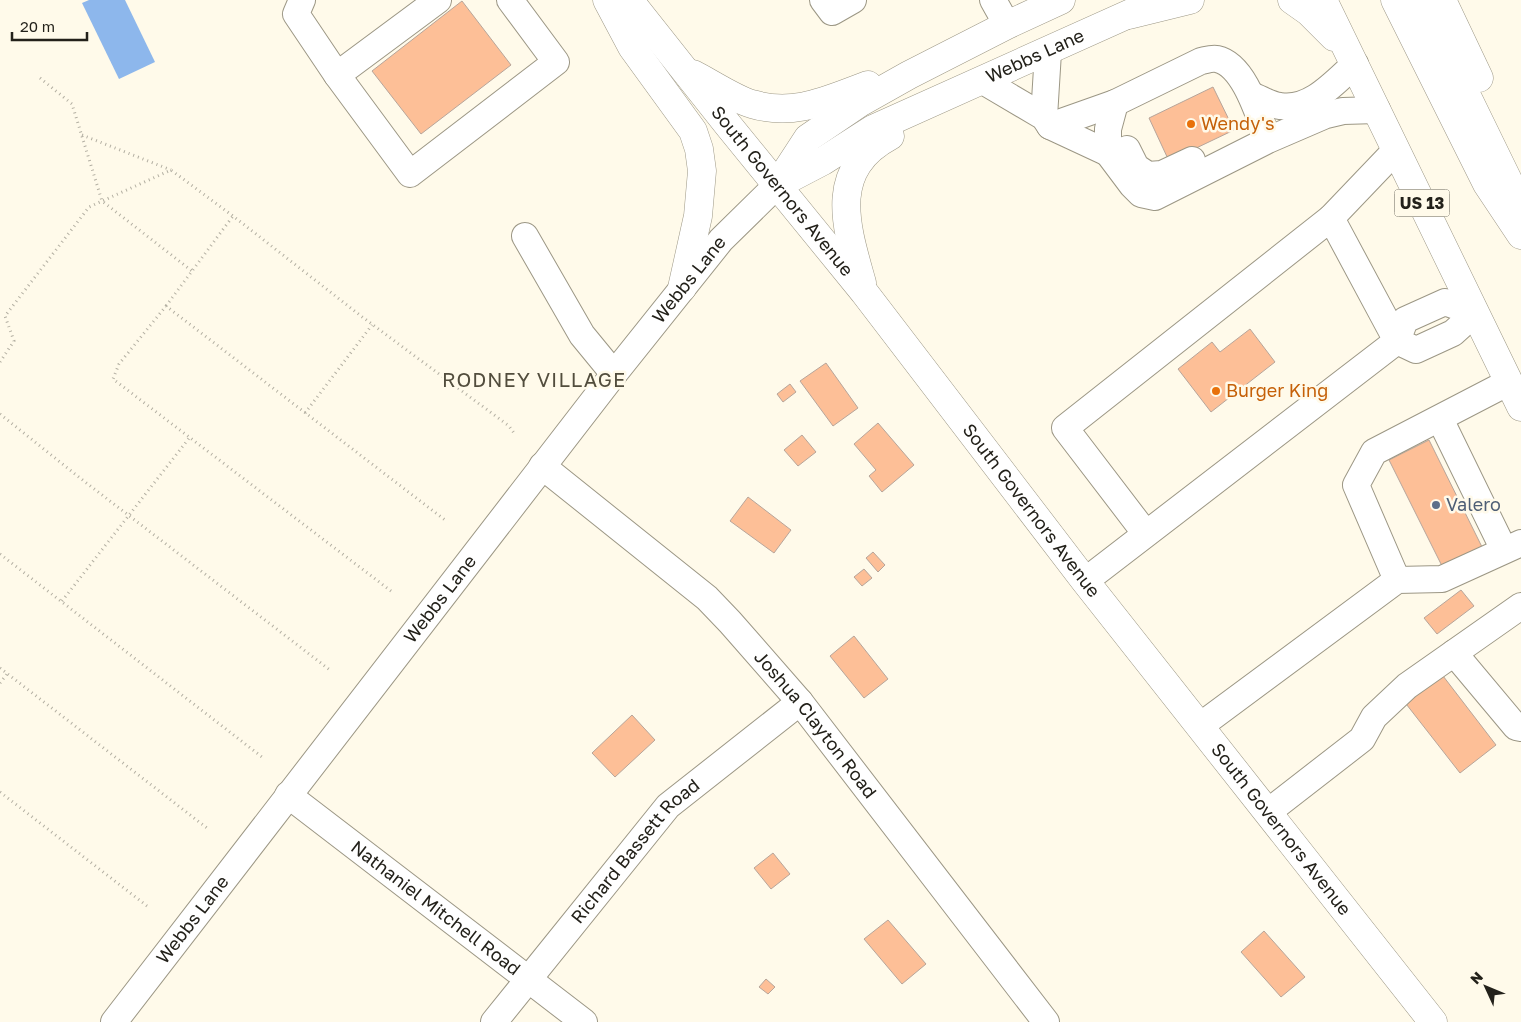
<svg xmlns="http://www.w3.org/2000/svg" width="1521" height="1022" font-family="'Golos Text',sans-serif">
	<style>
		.water { fill: #8db7ec }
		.building { fill: #fdbf97; stroke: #b7a59a }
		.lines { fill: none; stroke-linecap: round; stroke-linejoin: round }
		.minor-casing { stroke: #9c9785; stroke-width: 28 }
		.major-casing { stroke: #9c9785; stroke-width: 29 }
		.highway-casing { stroke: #9c9785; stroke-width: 29 }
		.path { stroke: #b3afa2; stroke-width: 3; stroke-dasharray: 1 4; stroke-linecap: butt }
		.minor { stroke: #fff; stroke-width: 26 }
		.major { stroke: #fff; stroke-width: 28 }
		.highway { stroke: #fff; stroke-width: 28 }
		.food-dot { fill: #e8710a; stroke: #fffaea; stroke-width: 2 }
		.service-dot { fill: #5c6f8a; stroke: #fffaea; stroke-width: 2 }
		.labels { text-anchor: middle; stroke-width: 5; stroke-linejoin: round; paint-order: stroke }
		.shield { fill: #fffaea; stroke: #656258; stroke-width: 1 }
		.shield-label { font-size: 16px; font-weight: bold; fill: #23211a }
		.street-label { font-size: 18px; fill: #23211a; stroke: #fffaea }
		.food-label { font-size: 18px; fill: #c56008; stroke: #fffaea; text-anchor: start }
		.service-label { font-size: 18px; fill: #4e5e75; stroke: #fffaea; text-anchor: start }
		.quarter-label { font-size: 20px; letter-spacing: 1px; fill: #524d3d; stroke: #fffaea }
	</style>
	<rect width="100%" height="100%" fill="#fffaea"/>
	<!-- water -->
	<polygon class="water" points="89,0 125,0 155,62 119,79 82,3"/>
	<!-- building -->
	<g class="building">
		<polygon points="462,1 511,65 421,134 372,71"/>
		<polygon points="1213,87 1234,130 1169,161 1149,118"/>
		<polygon points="1250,329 1275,362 1211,412 1178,369 1212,342 1220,352"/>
		<polygon points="826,363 858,408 833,426 800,381"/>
		<polygon points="790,384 796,392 783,402 777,394"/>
		<polygon points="878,423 914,465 882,492 869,476 876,470 854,444"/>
		<polygon points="802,435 816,452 798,466 784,450"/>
		<polygon points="1429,440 1483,549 1444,570 1389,460"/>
		<polygon points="748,497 791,530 774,553 730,521"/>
		<polygon points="873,552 885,565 878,572 866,558"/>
		<polygon points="864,569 872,578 862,586 854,577"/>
		<polygon points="1461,590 1474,606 1437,634 1424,618"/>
		<polygon points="854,636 888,679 864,698 830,656"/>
		<polygon points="1440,672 1496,745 1460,773 1403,700"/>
		<polygon points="632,715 655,740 615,777 592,753"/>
		<polygon points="773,853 790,874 771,889 754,868"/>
		<polygon points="888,920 926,964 902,984 864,939"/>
		<polygon points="1264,931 1305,977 1281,997 1241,952"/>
		<polygon points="766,979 775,987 768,994 759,987"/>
	</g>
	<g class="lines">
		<!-- minor casing -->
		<g class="minor-casing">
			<g id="minor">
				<polyline points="302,0 296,14 337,75 410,174 556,62 510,0"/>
				<polyline points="823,0 832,12 853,0"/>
				<polyline points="993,0 1007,25"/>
				<polyline points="337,75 438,0"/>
				<polyline points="983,81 1044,117 1050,126 1108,153"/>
				<path d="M1251 95C1260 98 1270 105 1280 106 1310 111 1334 83 1355 64"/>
				<polyline points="1044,117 1048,52"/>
				<polyline points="1050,126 1115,103"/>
				<path d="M1268 140C1259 117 1245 65 1217 59 1212 58 1206 60 1201 61L1115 103 1108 129V153L1132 185 1141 194 1155 197 1268 140 1326 115 1343 111 1377 110"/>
				<polyline points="1127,149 1136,167 1148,175 1162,174 1192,160"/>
				<polyline points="1331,218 1396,150"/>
				<polyline points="525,236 582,335 614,374"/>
				<polyline points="1440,419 1504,550"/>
				<path id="s1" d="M542 466 707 598 730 622 800 702 1046 1022"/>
				<polyline points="1397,580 1356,485 1374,452 1509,382"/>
				<polyline points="1085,581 1397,341 1405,320 1445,302 1475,313 1453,333 1416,350 1397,341 1331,218 1065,428 1146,534"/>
				<polyline points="1454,653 1516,727 1521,728"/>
				<polyline points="1200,726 1397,580 1442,579 1521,543"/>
				<path id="s2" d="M288 795 584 1022"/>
				<polyline points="1268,812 1362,739 1374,717 1407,686 1521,606"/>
				<path id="s3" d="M114 1022 614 374 721 240 777 185"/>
				<path id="s4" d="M494 1022 668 806 800 702"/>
			</g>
		</g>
		<!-- major casing -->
		<g class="major-casing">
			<g id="major">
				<polyline points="607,0 632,47 693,131 699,149 702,171 698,216 682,288"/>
				<path id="s5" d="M629 0 728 125 864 292 1085 581 1433 1022"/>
				<path d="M693 74C709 82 736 100 752 104 795 117 829 99 868 85"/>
				<polyline points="778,184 808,138 861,102 909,75 1007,25 1061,0"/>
				<path id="s6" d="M777 185 823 161 873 129 1151 4"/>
				<path d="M862 283C846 226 827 170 890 136"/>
			</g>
		</g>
		<!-- highway casing -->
		<g class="highway-casing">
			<g id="highway">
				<polyline points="1292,0 1309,12 1334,37"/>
				<polyline points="1323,0 1521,407"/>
				<polyline points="1395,0 1487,184 1521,235"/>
				<polyline points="1420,0 1521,207"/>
				<polyline points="1442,0 1479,78"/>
				<polyline points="1129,15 1190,0"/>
			</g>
		</g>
		<!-- path -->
		<g class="path">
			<polyline points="40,78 72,104 102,201 192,271"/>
			<polyline points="82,135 171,170"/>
			<polyline points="166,306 233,216"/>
			<polyline points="0,362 14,341 5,316 89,207 171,170 233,216 361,316 509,426 514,433"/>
			<polyline points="305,413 372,325"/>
			<polyline points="0,414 80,478 330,670"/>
			<polyline points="0,554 262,757"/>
			<polyline points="391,591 113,379 119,364 166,306 445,520"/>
			<polyline points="62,601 190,437"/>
			<polyline points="0,668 207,828"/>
			<polyline points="0,683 7,674"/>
			<polyline points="0,792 147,906"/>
		</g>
		<!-- minor -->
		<use href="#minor" class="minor"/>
		<!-- major -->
		<use href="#major" class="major"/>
		<!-- highway -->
		<use href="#highway" class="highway"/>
	</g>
	<!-- markers -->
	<g class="food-dot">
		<circle cx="1191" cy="124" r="5"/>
		<circle cx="1216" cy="391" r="5"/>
	</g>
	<circle class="service-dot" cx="1436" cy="505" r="5"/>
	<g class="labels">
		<!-- shield labels -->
		<rect class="shield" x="1394.5" y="189.5" width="55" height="27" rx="4"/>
		<g class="shield-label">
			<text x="1422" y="209">US 13</text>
		</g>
		<!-- street labels -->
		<g class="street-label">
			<text dy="6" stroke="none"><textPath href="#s6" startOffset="289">Webbs Lane</textPath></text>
			<text dy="6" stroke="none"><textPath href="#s5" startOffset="245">South Governors Avenue</textPath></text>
			<text dy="6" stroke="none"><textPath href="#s3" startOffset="939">Webbs Lane</textPath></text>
			<text dy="6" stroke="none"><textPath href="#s5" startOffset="650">South Governors Avenue</textPath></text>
			<text dy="6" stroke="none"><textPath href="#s3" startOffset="534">Webbs Lane</textPath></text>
			<text dy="6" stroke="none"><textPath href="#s1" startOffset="378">Joshua Clayton Road</textPath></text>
			<text dy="6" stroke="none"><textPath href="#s5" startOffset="1055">South Governors Avenue</textPath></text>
			<text dy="6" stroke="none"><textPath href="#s4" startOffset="222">Richard Bassett Road</textPath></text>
			<text dy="6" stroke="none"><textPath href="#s2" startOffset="186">Nathaniel Mitchell Road</textPath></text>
			<text dy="6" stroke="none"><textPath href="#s3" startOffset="129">Webbs Lane</textPath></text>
		</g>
		<!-- food labels -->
		<g class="food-label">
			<text x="1201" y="130">Wendy's</text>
			<text x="1226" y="397">Burger King</text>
		</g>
		<!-- service labels -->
		<g class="service-label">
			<text x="1446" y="511">Valero</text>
		</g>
		<!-- quarter labels -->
		<g class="quarter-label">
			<text x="534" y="387">RODNEY VILLAGE</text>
		</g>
	</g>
	<!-- north arrow -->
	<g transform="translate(1486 987) rotate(314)" stroke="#fffaea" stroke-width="4" paint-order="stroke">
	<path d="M0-4L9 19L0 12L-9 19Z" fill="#23211a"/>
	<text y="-8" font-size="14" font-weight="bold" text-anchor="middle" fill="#23211a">N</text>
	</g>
	<!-- scale -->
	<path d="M12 32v8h75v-8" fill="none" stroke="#23211a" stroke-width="2.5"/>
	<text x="20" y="32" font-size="15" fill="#23211a" stroke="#fffaea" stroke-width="4" paint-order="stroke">20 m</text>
</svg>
